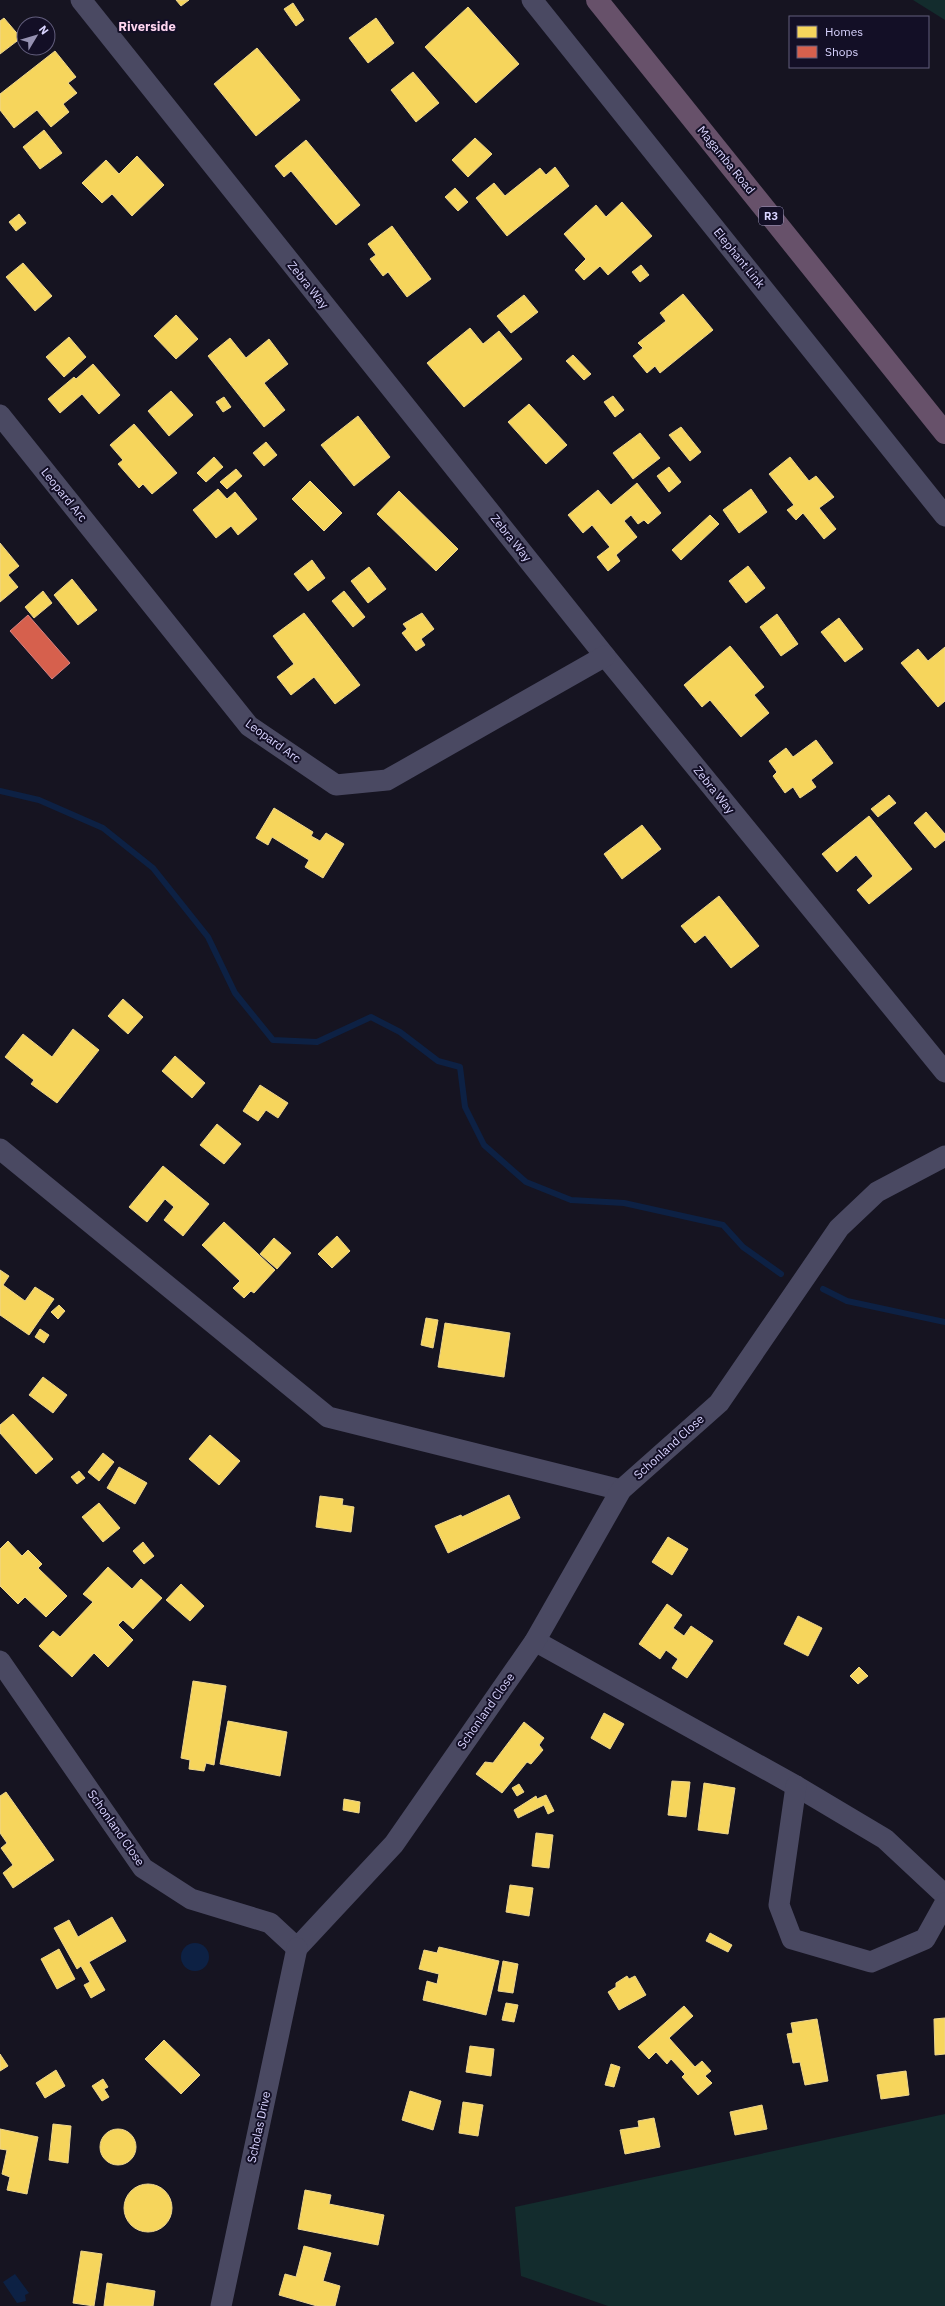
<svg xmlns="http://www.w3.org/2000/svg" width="945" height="2306" font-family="'IBM Plex Sans',sans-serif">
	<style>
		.green { fill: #132c2d }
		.water { fill: #0d2144 }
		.homes { fill: #f6d55c; stroke: #edd58d }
		.shops { fill: #d6604d; stroke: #d78382 }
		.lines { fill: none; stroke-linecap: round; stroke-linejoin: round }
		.stream { stroke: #0d2144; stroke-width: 6 }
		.street { stroke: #4a4962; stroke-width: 21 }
		.highway { stroke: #67516a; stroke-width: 22 }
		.labels { text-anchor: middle; stroke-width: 4; stroke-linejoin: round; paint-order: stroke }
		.shield { fill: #130f26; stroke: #9e99be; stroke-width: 1 }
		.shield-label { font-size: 11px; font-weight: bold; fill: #d9d4ff }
		.street-label { font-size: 12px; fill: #d9d4ff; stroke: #130f26 }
		.neighbourhood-label { font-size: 13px; font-weight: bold; fill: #ffd6f0; stroke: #130f26 }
	</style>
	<rect width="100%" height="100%" fill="#161421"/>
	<!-- green -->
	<g class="green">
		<polygon points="913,0 945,0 945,20"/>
		<polygon points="945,2114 945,2306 608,2306 521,2276 515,2207"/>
	</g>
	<!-- water -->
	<g class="water">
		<circle cx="195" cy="1957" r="14"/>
		<polygon points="15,2274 29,2293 25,2295 26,2301 17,2303 3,2282"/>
	</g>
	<!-- homes -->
	<g class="homes">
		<polygon points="176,0 189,0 181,6"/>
		<polygon points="293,3 304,20 296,26 284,9"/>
		<polygon points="468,7 519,64 476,103 425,47"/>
		<polygon points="4,18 21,38 0,54 0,21"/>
		<polygon points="376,18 394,43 368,63 349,38"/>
		<polygon points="257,48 300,100 256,136 214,84"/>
		<polygon points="55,51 76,77 68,83 77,93 63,104 69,112 51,127 37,110 14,128 0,110 0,94"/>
		<polygon points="413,72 439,103 416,122 391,90"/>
		<polygon points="44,130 62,153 40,169 23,147"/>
		<polygon points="475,138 492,154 468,177 452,160"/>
		<polygon points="306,140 360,205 336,225 291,171 284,177 275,166"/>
		<polygon points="137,156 164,185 132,216 112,194 102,203 82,183 106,160 119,174"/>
		<polygon points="555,167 569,186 507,236 476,198 494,183 505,196 540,168 546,175"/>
		<polygon points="455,188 468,202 458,211 445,197"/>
		<polygon points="622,202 652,236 608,275 600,266 584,280 575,270 586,259 564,234 596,205 606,217"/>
		<polygon points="19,214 26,223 16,231 9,222"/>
		<polygon points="392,226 431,279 407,297 388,272 383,276 370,259 376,255 368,244"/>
		<polygon points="23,263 52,296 35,311 6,277"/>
		<polygon points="641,265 649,275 640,282 632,272"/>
		<polygon points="683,294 713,330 660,373 655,366 647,373 633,356 643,348 638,343 666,321 660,313"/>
		<polygon points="524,295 538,312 511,333 497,316"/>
		<polygon points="176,315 198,339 176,359 154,336"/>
		<polygon points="470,328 483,344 499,331 522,359 464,407 427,363"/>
		<polygon points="69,337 86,357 64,377 46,357"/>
		<polygon points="230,338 246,358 269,339 288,364 264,383 285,410 264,427 208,356"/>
		<polygon points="573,355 591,374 584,380 566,361"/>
		<polygon points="93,364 120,395 99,414 82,394 60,413 48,399 74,377 76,379"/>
		<polygon points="171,391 193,415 169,436 148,411"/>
		<polygon points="613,396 624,410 615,417 604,402"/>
		<polygon points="224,397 231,407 223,412 216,402"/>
		<polygon points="529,404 567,445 546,464 508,422"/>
		<polygon points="358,416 390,457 354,486 321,445"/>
		<polygon points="134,424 177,473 152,494 143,484 139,488 118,464 123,460 110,445"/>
		<polygon points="681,427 701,452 690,461 669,435"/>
		<polygon points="640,433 660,458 633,479 613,453"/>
		<polygon points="266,442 277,455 264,466 253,453"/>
		<polygon points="214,457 223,467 206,482 197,473"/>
		<polygon points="790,457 809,481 816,476 834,497 819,508 836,529 824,539 803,513 796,520 787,510 794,505 769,474"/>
		<polygon points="669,467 681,482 669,492 657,476"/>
		<polygon points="236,469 242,476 227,489 220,482"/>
		<polygon points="310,481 342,513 324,531 292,499"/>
		<polygon points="637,483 661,513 648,524 644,520 638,524 631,515 624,521 637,537 616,555 620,561 608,571 597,557 610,547 592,525 583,533 568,515 598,490 611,505"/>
		<polygon points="218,489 227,499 235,492 257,519 238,535 231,526 216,538 193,510"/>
		<polygon points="751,489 767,512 739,533 723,510"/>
		<polygon points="399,491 458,549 436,571 377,514"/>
		<polygon points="710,515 719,524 681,560 672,550"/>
		<polygon points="0,543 19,566 8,575 18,587 0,602"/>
		<polygon points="312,560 325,578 308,591 294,574"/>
		<polygon points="748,566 765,588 746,603 729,581"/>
		<polygon points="369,567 386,589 368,603 351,581"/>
		<polygon points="72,579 97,610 78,625 54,595"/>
		<polygon points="43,591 52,603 34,618 25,607"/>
		<polygon points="344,591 365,617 353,627 332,601"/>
		<polygon points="304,613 360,685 335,704 314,677 291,695 277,677 294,664 273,636"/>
		<polygon points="422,613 434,629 421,639 425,645 416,651 402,633 407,629 403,624"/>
		<polygon points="777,614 798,644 781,656 760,627"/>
		<polygon points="839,618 863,649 845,662 821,632"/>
		<polygon points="730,646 764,687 754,695 769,713 741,737 710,700 702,707 684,685"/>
		<polygon points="945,647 945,701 938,707 901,663 918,649 928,661"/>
		<polygon points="816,740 833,763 811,780 816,787 800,798 793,787 785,793 773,776 777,772 769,761 786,748 793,757"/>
		<polygon points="889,795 896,803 878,817 871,809"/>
		<polygon points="274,808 313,832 311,836 320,841 326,833 344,844 323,878 305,867 309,860 272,837 268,845 256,838"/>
		<polygon points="926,812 945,834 945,840 935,848 914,823"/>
		<polygon points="869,816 912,869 869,904 857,890 873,876 856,855 837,872 822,854"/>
		<polygon points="642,825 661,849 622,879 604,854"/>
		<polygon points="719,896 759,946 731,968 705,935 695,943 681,926"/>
		<polygon points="123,999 143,1017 128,1034 108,1016"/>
		<polygon points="73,1029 99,1050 57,1103 31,1084 34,1080 5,1057 23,1034 52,1057"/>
		<polygon points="175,1056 205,1083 192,1098 162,1071"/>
		<polygon points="260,1085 288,1103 278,1118 266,1110 258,1121 243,1111"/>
		<polygon points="217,1124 241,1144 224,1164 200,1145"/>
		<polygon points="163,1166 209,1204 183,1236 164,1220 174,1207 165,1199 147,1222 129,1207"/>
		<polygon points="224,1222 275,1270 254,1293 251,1291 244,1298 233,1288 240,1281 202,1245"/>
		<polygon points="337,1236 350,1251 332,1268 318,1254"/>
		<polygon points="274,1238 291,1253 277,1269 260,1254"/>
		<polygon points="0,1270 9,1276 3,1285 25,1301 35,1287 54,1299 29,1335 0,1315"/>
		<polygon points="59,1305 65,1311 58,1319 51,1312"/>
		<polygon points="426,1318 438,1320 433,1348 421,1345"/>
		<polygon points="445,1323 510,1333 504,1377 438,1367"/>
		<polygon points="40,1329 49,1335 44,1343 35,1337"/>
		<polygon points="43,1377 67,1395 53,1413 29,1395"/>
		<polygon points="13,1414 53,1459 36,1474 0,1433 0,1425"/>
		<polygon points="210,1435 240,1461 219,1485 189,1459"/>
		<polygon points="103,1453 114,1462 99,1481 88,1472"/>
		<polygon points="119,1467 147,1483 135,1504 107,1488"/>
		<polygon points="79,1471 85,1478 77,1484 71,1477"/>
		<polygon points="509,1495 520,1518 448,1553 435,1526 461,1515 462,1517"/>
		<polygon points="320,1496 343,1499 342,1505 354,1507 351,1532 316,1527"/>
		<polygon points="99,1503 120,1528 103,1542 82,1517"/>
		<polygon points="668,1537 688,1549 672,1575 652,1562"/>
		<polygon points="8,1541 22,1556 28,1550 42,1564 38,1568 67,1596 46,1617 25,1597 18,1604 0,1586 0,1549"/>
		<polygon points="143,1542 154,1556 144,1564 133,1551"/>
		<polygon points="108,1567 132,1589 141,1579 162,1598 133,1629 123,1620 118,1625 133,1640 108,1667 94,1653 72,1677 39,1646 53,1631 60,1637 93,1602 83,1594"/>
		<polygon points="181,1584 204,1606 190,1621 166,1600"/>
		<polygon points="667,1604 682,1615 673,1628 684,1636 691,1626 713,1641 687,1678 672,1668 678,1659 666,1650 660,1659 639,1644"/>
		<polygon points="798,1616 822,1628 808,1656 784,1644"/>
		<polygon points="859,1667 868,1676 858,1684 850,1676"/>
		<polygon points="193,1681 226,1686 214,1765 206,1763 204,1771 189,1769 190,1760 181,1758"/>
		<polygon points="604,1713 624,1724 610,1749 591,1738"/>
		<polygon points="228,1721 287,1732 280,1776 220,1764"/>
		<polygon points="524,1722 544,1738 539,1745 543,1750 531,1764 527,1762 502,1793 476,1774 485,1762 493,1763"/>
		<polygon points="672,1781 690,1782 686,1817 668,1815"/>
		<polygon points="704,1783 735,1788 728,1834 698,1830"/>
		<polygon points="519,1784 524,1792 517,1796 512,1788"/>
		<polygon points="6,1792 54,1860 13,1888 3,1873 13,1865 1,1848 7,1843 0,1833 0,1796"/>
		<polygon points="546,1795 554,1811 548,1814 544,1805 518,1818 514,1810 536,1796 537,1799"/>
		<polygon points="344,1799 360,1802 359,1813 343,1810"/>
		<polygon points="536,1833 553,1835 549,1868 532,1866"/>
		<polygon points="510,1885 533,1888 529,1916 506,1912"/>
		<polygon points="112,1917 126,1941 89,1962 105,1990 91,1998 84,1985 90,1982 81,1966 77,1969 54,1928 69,1920 78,1937"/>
		<polygon points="710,1933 732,1945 728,1952 706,1941"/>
		<polygon points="439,1947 499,1961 486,2015 423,2000 427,1981 437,1984 439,1974 419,1969 424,1950 437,1953"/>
		<polygon points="59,1949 75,1979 57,1989 41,1959"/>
		<polygon points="503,1961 518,1964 513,1993 498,1991"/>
		<polygon points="627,1976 629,1979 635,1976 646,1995 619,2010 608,1992 616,1987 616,1983"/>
		<polygon points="506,2003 518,2005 514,2022 502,2020"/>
		<polygon points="684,2006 693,2016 669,2038 695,2067 702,2061 711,2071 705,2076 712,2083 698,2095 682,2077 685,2074 671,2059 667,2064 656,2052 649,2059 638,2047"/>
		<polygon points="945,2018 945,2054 935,2055 934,2019"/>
		<polygon points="817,2019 828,2081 805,2085 800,2062 793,2063 787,2034 793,2033 791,2023"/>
		<polygon points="164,2040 200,2075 181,2094 145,2059"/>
		<polygon points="470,2046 494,2049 491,2076 466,2072"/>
		<polygon points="0,2054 8,2066 0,2071"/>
		<polygon points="611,2064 620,2067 614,2087 605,2085"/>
		<polygon points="56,2070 65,2086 45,2098 36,2083"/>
		<polygon points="906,2071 909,2095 881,2099 877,2075"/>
		<polygon points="103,2079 108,2087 104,2089 109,2097 102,2101 92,2086"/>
		<polygon points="410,2091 441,2101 433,2130 402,2120"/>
		<polygon points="463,2102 483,2105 478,2136 459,2133"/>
		<polygon points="762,2105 767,2129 735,2135 730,2112"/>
		<polygon points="654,2118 660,2147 625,2154 620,2130 639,2127 638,2121"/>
		<polygon points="53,2124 71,2126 68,2163 49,2160"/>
		<polygon points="0,2129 38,2137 27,2194 7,2190 10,2177 2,2174 7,2150 0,2149"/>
		<circle cx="118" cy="2147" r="18"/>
		<circle cx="148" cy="2208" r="24"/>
		<polygon points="305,2190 331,2195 329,2204 384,2215 378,2245 298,2229"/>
		<polygon points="304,2246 331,2253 323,2281 340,2286 335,2306 317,2306 279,2295 285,2274 296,2277"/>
		<polygon points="81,2251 102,2254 94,2306 73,2303"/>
		<polygon points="107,2283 155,2291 153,2306 104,2306"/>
	</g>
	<!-- shops -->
	<polygon class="shops" points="28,615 70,663 52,679 10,631"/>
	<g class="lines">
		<!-- stream -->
		<g class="stream">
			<polyline points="0,791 39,800 103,828 153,868 208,937 235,993 273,1040 317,1042 371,1017 400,1032 438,1061 460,1067 465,1107 484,1145 526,1182 571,1200 624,1203 723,1225 743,1247 781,1274"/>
			<polyline points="823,1289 847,1301 945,1322"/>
		</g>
		<!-- street -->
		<g class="street">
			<polyline points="81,0 605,656 945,1072"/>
			<polyline points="532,0 945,516"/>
			<polyline points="0,415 249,726 336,785 387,780 605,656"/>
			<polyline points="0,1149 328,1417 621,1490"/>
			<polyline points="535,1641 796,1786 885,1839 945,1895"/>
			<polyline points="0,1661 143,1868 191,1899 270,1923 297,1948 394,1844 535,1641 621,1490 719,1403 839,1228 877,1192 945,1156"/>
			<polyline points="796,1786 779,1905 792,1939 871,1962 925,1939 945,1903"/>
			<polyline points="221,2306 297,1948"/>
		</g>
		<!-- highway -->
		<polyline class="highway" points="597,0 945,433"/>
	</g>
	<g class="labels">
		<!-- shield labels -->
		<rect class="shield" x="759" y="207" width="24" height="18" rx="3"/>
		<g class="shield-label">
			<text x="771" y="220">R3</text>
		</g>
		<!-- street labels -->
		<g class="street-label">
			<text transform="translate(726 160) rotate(51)" y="4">Magamba Road</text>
			<text transform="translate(739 258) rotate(51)" y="4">Elephant Link</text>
			<text transform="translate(308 285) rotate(51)" y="4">Zebra Way</text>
			<text transform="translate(64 495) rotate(51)" y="4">Leopard Arc</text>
			<text transform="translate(511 538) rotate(51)" y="4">Zebra Way</text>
			<text transform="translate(273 741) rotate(36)" y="4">Leopard Arc</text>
			<text transform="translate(714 790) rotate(51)" y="4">Zebra Way</text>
			<text transform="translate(669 1447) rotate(-42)" y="4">Schonland Close</text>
			<text transform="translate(486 1711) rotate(-55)" y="4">Schonland Close</text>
			<text transform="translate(116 1828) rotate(55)" y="4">Schonland Close</text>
			<text transform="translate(259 2127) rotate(-78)" y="4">Scholas Drive</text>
		</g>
		<!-- neighbourhood labels -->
		<g class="neighbourhood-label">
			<text x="147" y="31">Riverside</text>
		</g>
	</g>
	<!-- legend -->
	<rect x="789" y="16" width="140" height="52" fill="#130f26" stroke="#625e7d"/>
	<rect x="797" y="26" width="20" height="12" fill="#f6d55c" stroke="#625e7d"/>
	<text x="825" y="36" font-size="12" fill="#d9d4ff">Homes</text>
	<rect x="797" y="46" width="20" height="12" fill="#d6604d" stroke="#625e7d"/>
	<text x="825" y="56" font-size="12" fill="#d9d4ff">Shops</text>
	<!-- north arrow -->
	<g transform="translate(36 36) rotate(52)"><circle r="19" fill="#130f26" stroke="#625e7d"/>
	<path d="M0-3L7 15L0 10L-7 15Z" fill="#9591b1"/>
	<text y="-6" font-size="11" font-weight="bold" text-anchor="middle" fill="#d9d4ff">N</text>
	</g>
</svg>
